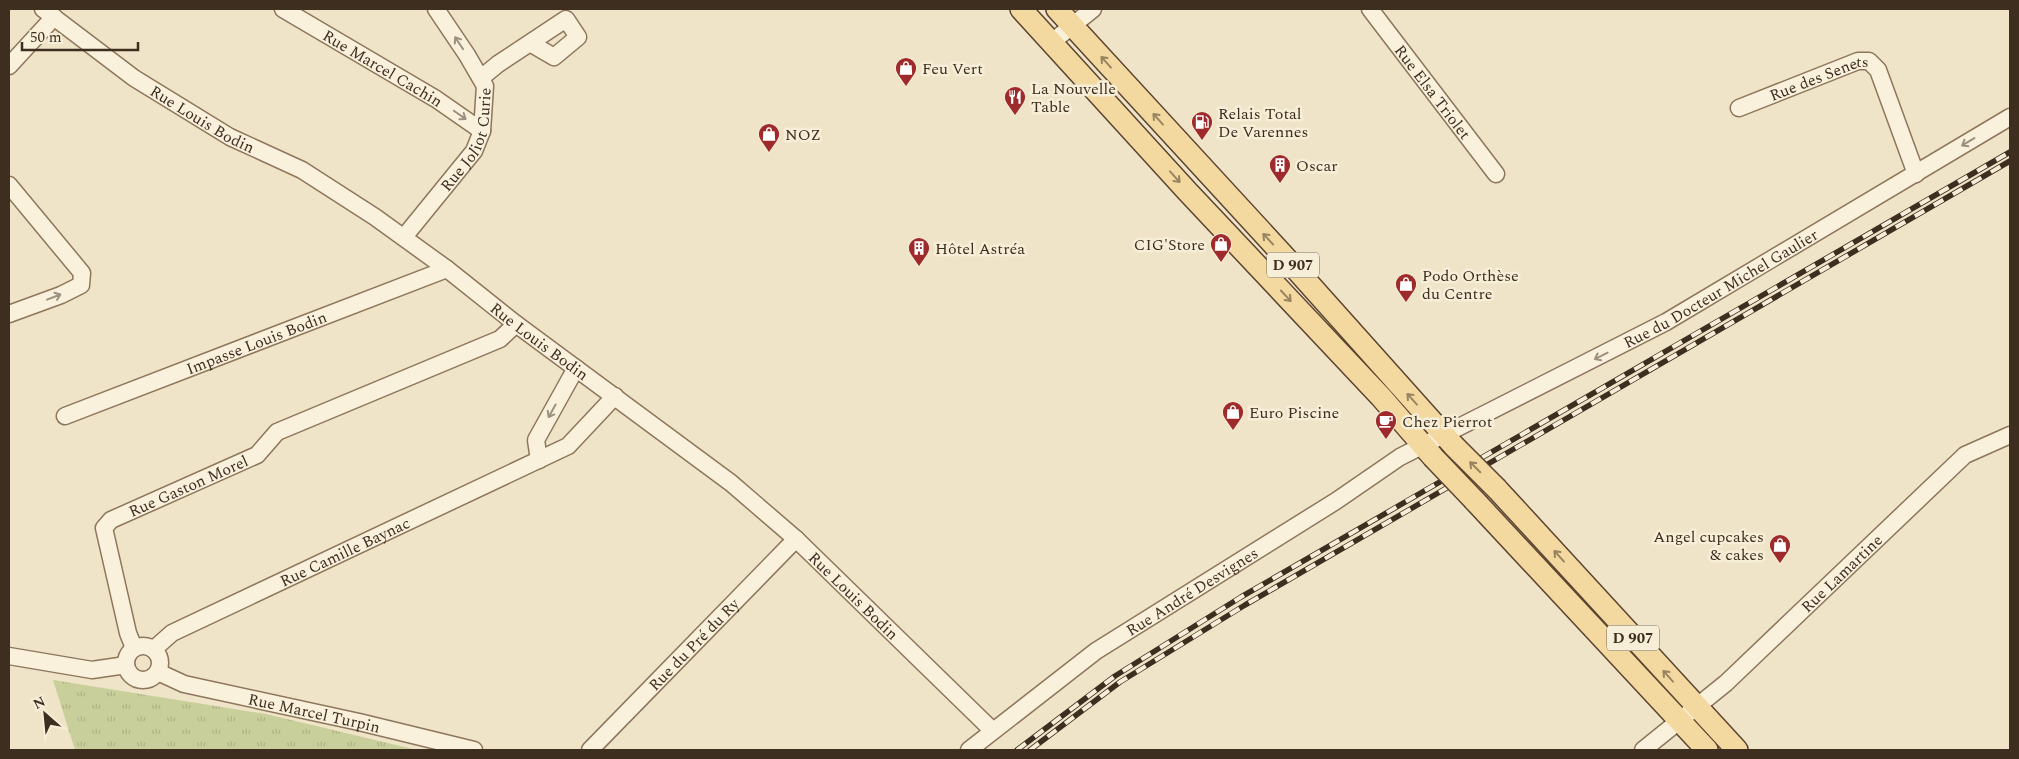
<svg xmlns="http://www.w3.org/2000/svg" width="2019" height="759" font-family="Spectral,serif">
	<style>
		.grass { fill: url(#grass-tufts) }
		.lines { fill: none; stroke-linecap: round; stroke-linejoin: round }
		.minor-casing { stroke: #8d765c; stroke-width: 19 }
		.major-casing { stroke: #5b4430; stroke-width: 24 }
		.minor { stroke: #faf1dc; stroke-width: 16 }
		.major { stroke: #f3d9a0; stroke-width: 21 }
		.rail-casing { stroke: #3d2e20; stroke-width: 5.5 }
		.rail { stroke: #f7eed8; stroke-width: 4; stroke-dasharray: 11; stroke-linecap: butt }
		.major-bridge-casing { stroke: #5b4430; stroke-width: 24; stroke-linecap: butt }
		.major-bridge { stroke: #f3d9a0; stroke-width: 21 }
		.oneway { stroke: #9c907e }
		.oneway2 { stroke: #988460 }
		.labels { text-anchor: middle; stroke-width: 5; stroke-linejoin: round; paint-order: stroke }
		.shield { fill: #f7eed8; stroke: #756857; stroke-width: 1 }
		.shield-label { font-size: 15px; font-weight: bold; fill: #3d2e20 }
		.street-label { font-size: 16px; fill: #3d2e20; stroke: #f7eed8 }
		.poi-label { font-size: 16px; fill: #3d2e20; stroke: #f7eed8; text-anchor: start }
	</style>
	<defs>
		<pattern id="grass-tufts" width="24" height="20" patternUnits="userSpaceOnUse" patternTransform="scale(1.25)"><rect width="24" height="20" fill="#c9cf9b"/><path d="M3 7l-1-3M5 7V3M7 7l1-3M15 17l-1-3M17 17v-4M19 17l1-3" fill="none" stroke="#aeb285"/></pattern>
	</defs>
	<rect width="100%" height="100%" fill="#f0e4c8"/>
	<!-- grass -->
	<polygon class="grass" points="53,680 266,714 417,750 75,750"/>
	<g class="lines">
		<!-- minor casing -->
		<g class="minor-casing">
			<g id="minor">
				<path id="s1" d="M43 9 134 78 230 137 302 170 375 217 447 269 516 324 731 483 796 539 993 731"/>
				<path id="s2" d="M283 9 436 99 482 131"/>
				<path id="s3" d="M1370 9 1496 174"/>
				<polyline points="1052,42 1093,9"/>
				<polyline points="9,66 54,17"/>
				<polyline points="481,78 498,64 566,19 578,37 554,57 530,43"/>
				<path id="s4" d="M1739 108 1858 61H1869L1878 70 1916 174"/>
				<polyline points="9,185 82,273 81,285 61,295 9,314"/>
				<path id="s5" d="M404 237 474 151 482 131 485 86 467 55 436 9"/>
				<path id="s6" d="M65 416 447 269"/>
				<polyline points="539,460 536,440 576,368"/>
				<circle cx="143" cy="663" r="17"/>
				<path id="s7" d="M134 648 128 633 104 528 111 520 257 455 277 432 500 339 516 324"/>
				<path id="s8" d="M154 649 172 633 568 446 615 396"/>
				<polyline points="9,656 92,670 126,665"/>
				<path id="s9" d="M158 672 184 684 359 722 474 750"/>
				<path id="s10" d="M590 750 796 539"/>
				<path id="s11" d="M969 750 1096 651 1336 501 1400 457 1666 322 2010 117"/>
				<path id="s12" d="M1643 750 1726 683 1965 455 2010 435"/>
			</g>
		</g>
		<!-- major casing -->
		<g class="major-casing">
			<g id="major">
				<polyline points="1021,9 1187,191 1381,397 1433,457"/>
				<polyline points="1057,9 1285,257 1454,446"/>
				<polyline points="1497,489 1737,750"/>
				<polyline points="1474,500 1707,750"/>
			</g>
		</g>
		<!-- minor -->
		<use href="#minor" class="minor"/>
		<!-- major -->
		<use href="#major" class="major"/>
		<!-- rail casing -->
		<g class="rail-casing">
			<g id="rail">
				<polyline points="1017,750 1115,676 1241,597 2010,152"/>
				<polyline points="1030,750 1120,682 1245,605 2010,161"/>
			</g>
		</g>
		<!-- rail -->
		<use href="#rail" class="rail"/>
		<!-- major-bridge casing -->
		<g class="major-bridge-casing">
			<g id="major-bridge">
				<polyline points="1454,446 1497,489"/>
				<polyline points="1433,457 1474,500"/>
			</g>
		</g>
		<!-- major-bridge -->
		<use href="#major-bridge" class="major-bridge"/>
	</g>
	<!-- one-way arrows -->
	<defs><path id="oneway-shaft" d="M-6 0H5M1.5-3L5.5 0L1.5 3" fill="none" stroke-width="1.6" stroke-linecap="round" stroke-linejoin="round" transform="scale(1.25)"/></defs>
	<g class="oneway">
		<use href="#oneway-shaft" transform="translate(459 43) rotate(-124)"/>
		<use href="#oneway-shaft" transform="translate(460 115) rotate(35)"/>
		<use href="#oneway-shaft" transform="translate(1968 142) rotate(149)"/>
		<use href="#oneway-shaft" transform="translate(54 297) rotate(-21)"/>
		<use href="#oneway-shaft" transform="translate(1601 356) rotate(153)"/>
		<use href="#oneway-shaft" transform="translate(552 411) rotate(119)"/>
	</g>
	<g class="oneway2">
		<use href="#oneway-shaft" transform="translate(1106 62) rotate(-132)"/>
		<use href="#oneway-shaft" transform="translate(1158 119) rotate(-132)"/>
		<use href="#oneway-shaft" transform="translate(1175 177) rotate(48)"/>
		<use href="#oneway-shaft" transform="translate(1268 239) rotate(-133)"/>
		<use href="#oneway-shaft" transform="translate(1286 296) rotate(47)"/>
		<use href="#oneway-shaft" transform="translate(1412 399) rotate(-132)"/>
		<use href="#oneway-shaft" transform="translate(1475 467) rotate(-135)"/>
		<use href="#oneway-shaft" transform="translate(1559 556) rotate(-132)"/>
		<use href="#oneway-shaft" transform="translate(1668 676) rotate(-132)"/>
	</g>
	<!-- icons -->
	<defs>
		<g id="shop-pin" transform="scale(1.125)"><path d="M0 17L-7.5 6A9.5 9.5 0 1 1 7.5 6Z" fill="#9e2a2b" stroke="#f7eed8"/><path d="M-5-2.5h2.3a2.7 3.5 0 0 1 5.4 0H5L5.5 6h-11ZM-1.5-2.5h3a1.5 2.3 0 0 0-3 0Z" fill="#fff"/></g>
		<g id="restaurant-pin" transform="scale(1.125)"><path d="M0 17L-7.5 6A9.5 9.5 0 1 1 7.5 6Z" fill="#9e2a2b" stroke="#f7eed8"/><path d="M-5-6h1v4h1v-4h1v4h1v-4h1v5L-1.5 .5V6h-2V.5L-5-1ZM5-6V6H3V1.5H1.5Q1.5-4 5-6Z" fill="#fff"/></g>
		<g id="fuel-pin" transform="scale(1.125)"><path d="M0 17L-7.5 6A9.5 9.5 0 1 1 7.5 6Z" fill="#9e2a2b" stroke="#f7eed8"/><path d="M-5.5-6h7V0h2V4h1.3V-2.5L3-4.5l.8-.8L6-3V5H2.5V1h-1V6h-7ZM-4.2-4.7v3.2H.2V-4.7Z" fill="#fff"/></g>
		<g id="building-pin" transform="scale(1.125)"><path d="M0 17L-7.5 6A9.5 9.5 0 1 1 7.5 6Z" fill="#9e2a2b" stroke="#f7eed8"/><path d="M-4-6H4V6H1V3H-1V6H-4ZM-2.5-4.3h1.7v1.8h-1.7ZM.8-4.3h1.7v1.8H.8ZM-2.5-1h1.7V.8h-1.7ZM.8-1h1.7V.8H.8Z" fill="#fff"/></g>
		<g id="cafe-pin" transform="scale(1.125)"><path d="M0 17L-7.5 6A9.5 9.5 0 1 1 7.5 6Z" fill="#9e2a2b" stroke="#f7eed8"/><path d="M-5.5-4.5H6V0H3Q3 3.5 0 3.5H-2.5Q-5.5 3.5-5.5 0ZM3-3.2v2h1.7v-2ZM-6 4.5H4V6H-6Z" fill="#fff"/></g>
	</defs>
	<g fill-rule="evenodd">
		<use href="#shop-pin" x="906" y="68"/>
		<use href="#restaurant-pin" x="1015" y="97"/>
		<use href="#fuel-pin" x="1202" y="122"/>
		<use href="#shop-pin" x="769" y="134"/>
		<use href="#building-pin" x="1280" y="165"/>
		<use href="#shop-pin" x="1221" y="244"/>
		<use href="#building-pin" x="919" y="248"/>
		<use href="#shop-pin" x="1406" y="284"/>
		<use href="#shop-pin" x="1233" y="412"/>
		<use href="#cafe-pin" x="1386" y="421"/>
		<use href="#shop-pin" x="1780" y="545"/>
	</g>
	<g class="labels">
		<!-- shield labels -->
		<g class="shield">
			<rect x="1267" y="252.5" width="52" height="25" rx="4"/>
			<rect x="1607" y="625.5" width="52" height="25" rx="4"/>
		</g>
		<g class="shield-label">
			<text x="1293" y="270">D 907</text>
			<text x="1633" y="643">D 907</text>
		</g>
		<!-- street labels -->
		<g class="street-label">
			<text dy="6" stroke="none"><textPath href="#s2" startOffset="116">Rue Marcel Cachin</textPath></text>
			<text dy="6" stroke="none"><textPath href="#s4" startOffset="86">Rue des Senets</textPath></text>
			<text dy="6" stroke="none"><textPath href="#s3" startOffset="104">Rue Elsa Triolet</textPath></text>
			<text dy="6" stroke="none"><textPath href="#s1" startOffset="194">Rue Louis Bodin</textPath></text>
			<text dy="6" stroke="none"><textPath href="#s5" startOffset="119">Rue Joliot Curie</textPath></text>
			<text dy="6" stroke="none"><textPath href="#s11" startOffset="884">Rue du Docteur Michel Gaulier</textPath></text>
			<text dy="6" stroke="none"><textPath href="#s1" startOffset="599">Rue Louis Bodin</textPath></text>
			<text dy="6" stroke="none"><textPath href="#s6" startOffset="205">Impasse Louis Bodin</textPath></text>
			<text dy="6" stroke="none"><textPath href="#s7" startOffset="219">Rue Gaston Morel</textPath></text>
			<text dy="6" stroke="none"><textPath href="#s8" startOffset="215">Rue Camille Baynac</textPath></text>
			<text dy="6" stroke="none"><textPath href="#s12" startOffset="266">Rue Lamartine</textPath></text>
			<text dy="6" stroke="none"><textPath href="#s11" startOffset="274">Rue André Desvignes</textPath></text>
			<text dy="6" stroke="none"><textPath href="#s1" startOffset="1004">Rue Louis Bodin</textPath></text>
			<text dy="6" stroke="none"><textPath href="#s10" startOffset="148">Rue du Pré du Ry</textPath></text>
			<text dy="6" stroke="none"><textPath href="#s9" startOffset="162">Rue Marcel Turpin</textPath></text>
		</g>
		<!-- poi labels -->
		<g class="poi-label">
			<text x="922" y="74">Feu Vert</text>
			<text x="1031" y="94">La Nouvelle<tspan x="1031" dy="18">Table</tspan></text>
			<text x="1218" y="119">Relais Total<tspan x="1218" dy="18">De Varennes</tspan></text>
			<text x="785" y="140">NOZ</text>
			<text x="1296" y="171">Oscar</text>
			<text x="1205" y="250" text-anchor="end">CIG'Store</text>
			<text x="935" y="254">Hôtel Astréa</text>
			<text x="1422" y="281">Podo Orthèse<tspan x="1422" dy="18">du Centre</tspan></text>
			<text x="1249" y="418">Euro Piscine</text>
			<text x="1402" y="427">Chez Pierrot</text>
			<text x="1764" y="542" text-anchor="end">Angel cupcakes<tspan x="1764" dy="18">&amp; cakes</tspan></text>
		</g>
	</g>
	<!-- border -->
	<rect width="2019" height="759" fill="none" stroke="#3d2e20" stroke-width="20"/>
	<!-- north arrow -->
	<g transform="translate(45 714) rotate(333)" stroke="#f7eed8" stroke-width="4" paint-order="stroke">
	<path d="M0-4L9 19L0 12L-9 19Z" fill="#3d2e20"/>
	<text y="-8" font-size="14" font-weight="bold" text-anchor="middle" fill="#3d2e20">N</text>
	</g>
	<!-- scale -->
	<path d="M22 42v8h116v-8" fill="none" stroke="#3d2e20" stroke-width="2.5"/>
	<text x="30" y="42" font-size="15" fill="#3d2e20" stroke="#f7eed8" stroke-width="4" paint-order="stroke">50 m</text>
</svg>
